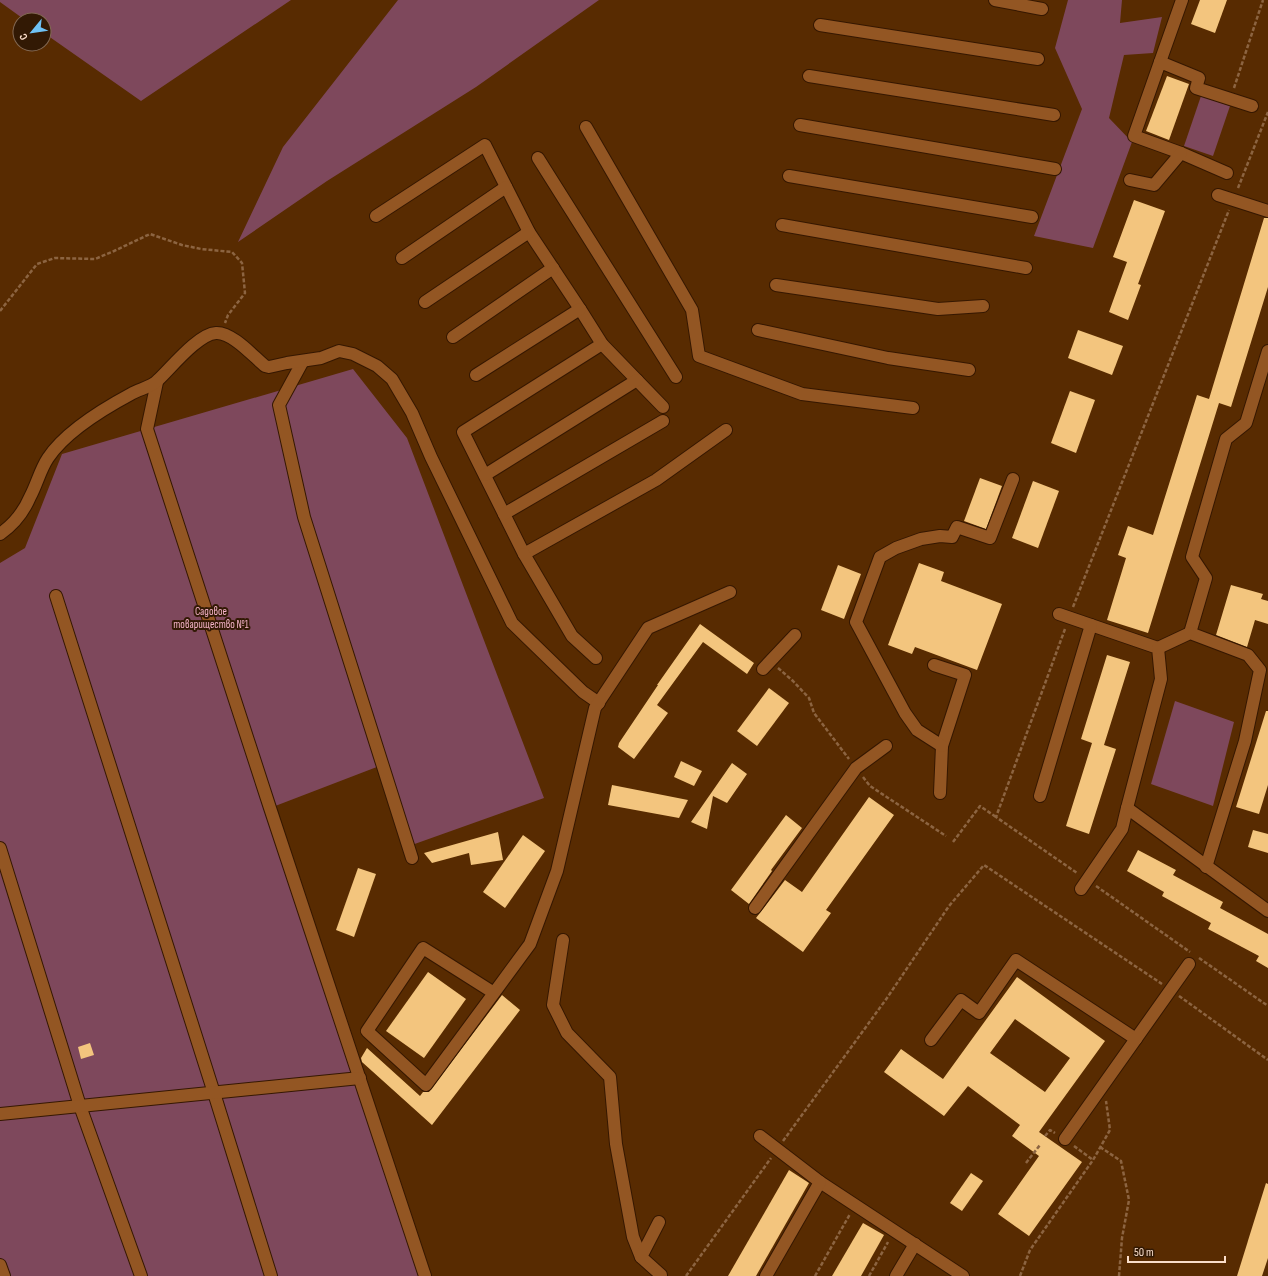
<svg xmlns="http://www.w3.org/2000/svg" width="1268" height="1276" font-family="'Sofia Sans Condensed',sans-serif">
	<style>
		.green { fill: #7e485c }
		.building { fill: #f3c57e; fill-rule: evenodd }
		.lines { fill: none; stroke-linecap: round; stroke-linejoin: round }
		.minor-casing { stroke: #351700; stroke-width: 14 }
		.path { stroke: #8c6441; stroke-width: 2.5; stroke-dasharray: 4 2; stroke-linecap: butt }
		.minor { stroke: #935623; stroke-width: 12 }
		.labels { text-anchor: middle; stroke-width: 4; stroke-linejoin: round; paint-order: stroke }
		.park-label { font-size: 11px; fill: #f6b4ca; stroke: #321904 }
	</style>
	<rect width="100%" height="100%" fill="#582b01"/>
	<!-- green -->
	<g class="green">
		<polygon points="0,0 291,0 141,101 44,33 44,20 25,20 0,2"/>
		<polygon points="398,0 599,0 476,87 327,181 238,242 283,147"/>
		<polygon points="1068,0 1122,0 1120,23 1162,17 1153,53 1124,55 1109,118 1132,142 1093,248 1034,236 1082,109 1055,48"/>
		<polygon points="1201,96 1230,106 1213,156 1184,146"/>
		<polygon points="353,369 407,438 544,798 409,846 382,765 270,808 425,1276 0,1276 0,563 25,548 62,454"/>
		<polygon points="1175,701 1234,722 1213,806 1151,784"/>
	</g>
	<!-- building -->
	<g class="building">
		<polygon points="1200,0 1227,0 1215,33 1191,24"/>
		<polygon points="1167,76 1189,84 1169,140 1146,131"/>
		<polygon points="1134,200 1165,211 1138,284 1141,285 1128,320 1109,312 1127,262 1113,257"/>
		<polygon points="1264,218 1268,218 1268,287 1231,407 1219,403 1148,633 1107,620 1126,558 1118,555 1128,526 1153,535 1197,395 1209,399"/>
		<polygon points="1078,330 1123,346 1112,375 1068,358"/>
		<polygon points="1070,391 1095,400 1076,453 1051,443"/>
		<polygon points="980,478 1002,486 986,529 964,521"/>
		<polygon points="1033,481 1059,491 1038,548 1012,538"/>
		<polygon points="919,563 944,572 941,581 1002,604 977,670 915,647 912,654 888,645"/>
		<polygon points="838,565 861,574 844,619 821,610"/>
		<polygon points="1231,585 1263,594 1261,599 1268,601 1268,624 1255,620 1247,647 1216,635"/>
		<polygon points="700,624 754,663 747,674 703,642 657,705 668,713 634,759 618,747 619,743 658,685 657,685"/>
		<polygon points="1107,655 1130,662 1104,745 1116,749 1089,834 1066,826 1092,743 1081,739"/>
		<polygon points="769,688 789,703 757,746 737,731"/>
		<polygon points="1266,711 1268,711 1268,785 1259,814 1236,807"/>
		<polygon points="681,761 702,771 694,786 674,777"/>
		<polygon points="732,763 747,774 727,803 713,796 707,829 691,822"/>
		<polygon points="612,785 688,800 679,818 608,805"/>
		<polygon points="869,797 894,815 826,910 831,913 803,952 756,918 785,880 802,892"/>
		<polygon points="786,815 802,828 771,870 772,871 749,904 731,890"/>
		<polygon points="1253,830 1268,834 1268,853 1248,847"/>
		<polygon points="498,832 503,860 471,865 469,853 432,863 424,853"/>
		<polygon points="523,835 545,851 505,908 483,892"/>
		<polygon points="1138,850 1176,870 1173,875 1223,902 1220,908 1268,934 1268,968 1256,961 1259,956 1208,929 1211,923 1162,896 1164,892 1127,871"/>
		<polygon points="358,868 376,874 354,937 336,930"/>
		<polygon points="428,972 466,999 424,1058 386,1031"/>
		<path d="M1017 977 1105 1041 1039 1132 1082 1162 1029 1236 998 1214 1039 1156 1012 1136 1020 1125 968 1086 944 1116 884 1072 901 1049 943 1079ZM1015 1019 1070 1058 1045 1092 990 1053Z"/>
		<polygon points="502,995 520,1010 432,1125 362,1062 361,1058 367,1048 420,1096 423,1092 429,1092"/>
		<polygon points="90,1043 94,1055 81,1059 78,1047"/>
		<polygon points="789,1170 809,1183 756,1276 728,1276"/>
		<polygon points="971,1173 983,1181 962,1211 950,1203"/>
		<polygon points="1266,1183 1268,1184 1268,1258 1262,1276 1237,1276"/>
		<polygon points="863,1223 884,1235 861,1276 832,1276"/>
	</g>
	<g class="lines">
		<!-- minor casing -->
		<g class="minor-casing">
			<g id="minor">
				<polyline points="995,0 1042,9"/>
				<polyline points="820,25 1038,59"/>
				<polyline points="1160,62 1182,0"/>
				<polyline points="809,76 1054,115"/>
				<polyline points="800,125 1055,169"/>
				<polyline points="586,127 692,310 699,356 802,394 913,408"/>
				<polyline points="538,158 676,377"/>
				<polyline points="1227,173 1181,153 1134,136 1160,62 1199,78 1196,88 1252,106"/>
				<polyline points="789,176 1032,217"/>
				<polyline points="1130,180 1154,185 1181,153"/>
				<polyline points="1218,195 1268,211"/>
				<polyline points="376,216 485,145 529,232 580,309 602,344 663,407"/>
				<polyline points="782,225 1026,268"/>
				<polyline points="402,258 506,187"/>
				<polyline points="776,285 938,309 983,306"/>
				<polyline points="425,302 529,232"/>
				<polyline points="758,330 888,358 969,370"/>
				<polyline points="453,337 553,268"/>
				<polyline points="602,344 463,432 524,554 656,480 726,430"/>
				<polyline points="303,361 279,405 304,517 412,858"/>
				<polyline points="476,375 580,309"/>
				<polyline points="157,382 147,429 270,808 425,1276"/>
				<polyline points="485,475 637,380"/>
				<polyline points="504,514 663,421"/>
				<path d="M0 534C13 525 24 511 30 497 37 484 40 470 48 458 66 431 103 409 131 394 139 389 152 387 158 380 171 368 198 334 216 333 232 332 253 356 265 366L269 367 287 363 321 358 339 351 353 354 377 366 392 379 412 413 431 457 512 623 583 692 599 703"/>
				<polyline points="524,554 572,636 596,658"/>
				<polyline points="56,596 214,1093 271,1276"/>
				<polyline points="1059,614 1158,648 1161,679 1127,808"/>
				<polyline points="1190,633 1206,578 1192,557 1226,439 1246,423 1268,351"/>
				<polyline points="1158,648 1190,633 1248,655 1260,670 1245,741 1206,867"/>
				<polyline points="934,665 965,675 942,746 940,793"/>
				<polyline points="763,669 795,635"/>
				<polyline points="942,746 917,730 905,713 856,622 880,557 896,548 921,539 940,536 952,537 957,527 990,538 1013,479"/>
				<polyline points="1040,796 1091,625"/>
				<polyline points="0,848 80,1106 141,1276"/>
				<polyline points="1081,889 1122,829 1127,808 1268,911"/>
				<polyline points="755,908 856,768 886,746"/>
				<polyline points="563,940 553,1005 567,1033 610,1077 616,1144 633,1237 641,1257"/>
				<polyline points="494,993 426,1085 367,1031 423,948 494,993 530,944 557,871 595,708 648,628 730,592"/>
				<polyline points="931,1040 961,1000 979,1013 1016,960 1136,1039"/>
				<polyline points="0,1114 360,1078"/>
				<polyline points="760,1136 820,1182 963,1276"/>
				<polyline points="1065,1139 1189,964"/>
				<polyline points="659,1222 641,1257 661,1275"/>
				<polyline points="0,1265 4,1276"/>
				<polyline points="766,1276 820,1182"/>
				<polyline points="896,1276 915,1244"/>
			</g>
		</g>
		<!-- path -->
		<g class="path">
			<polyline points="1234,88 1263,0"/>
			<polyline points="1238,188 1268,112"/>
			<polyline points="0,311 37,264 55,258 95,259 114,251 150,234 182,245 201,249 232,252 242,263 245,293 228,315 225,323"/>
			<polyline points="1073,607 1229,210"/>
			<polyline points="1065,629 996,817 1077,873"/>
			<polyline points="778,668 793,681 809,698 814,713 849,759"/>
			<polyline points="863,777 870,786 946,836"/>
			<polyline points="953,842 980,806 996,817"/>
			<polyline points="1096,886 1190,952"/>
			<polyline points="1199,958 1268,1006"/>
			<polyline points="1179,996 1268,1060"/>
			<polyline points="1045,1136 1050,1130 1055,1133"/>
			<polyline points="783,1141 887,998 949,906 984,865 1162,984"/>
			<polyline points="1074,1146 1093,1160"/>
			<polyline points="1100,1147 1121,1161 1129,1200 1122,1238 1119,1276"/>
			<polyline points="1026,1163 1040,1145"/>
			<polyline points="686,1276 771,1158"/>
			<polyline points="815,1276 850,1214"/>
			<polyline points="869,1276 888,1242"/>
			<polyline points="1020,1276 1030,1250 1093,1160 1110,1130 1106,1101"/>
		</g>
		<!-- minor -->
		<use href="#minor" class="minor"/>
	</g>
	<g class="labels">
		<!-- park labels -->
		<g class="park-label">
			<text x="211" y="615">Садовое<tspan x="211" dy="13">товарищество №1</tspan></text>
		</g>
	</g>
	<!-- north arrow -->
	<g transform="translate(32 32) rotate(241)"><circle r="19" fill="#321904" stroke="#826853"/>
	<path d="M0-3L7 15L0 10L-7 15Z" fill="#6fc2f4"/>
	<text y="-6" font-size="11" font-weight="bold" text-anchor="middle" fill="#fbdeca">С</text>
	</g>
	<!-- scale -->
	<path d="M1128 1256v6h97v-6" fill="none" stroke="#fbdeca" stroke-width="2"/>
	<text x="1134" y="1256" font-size="12" fill="#fbdeca" stroke="#321904" stroke-width="3" paint-order="stroke">50 m</text>
</svg>
